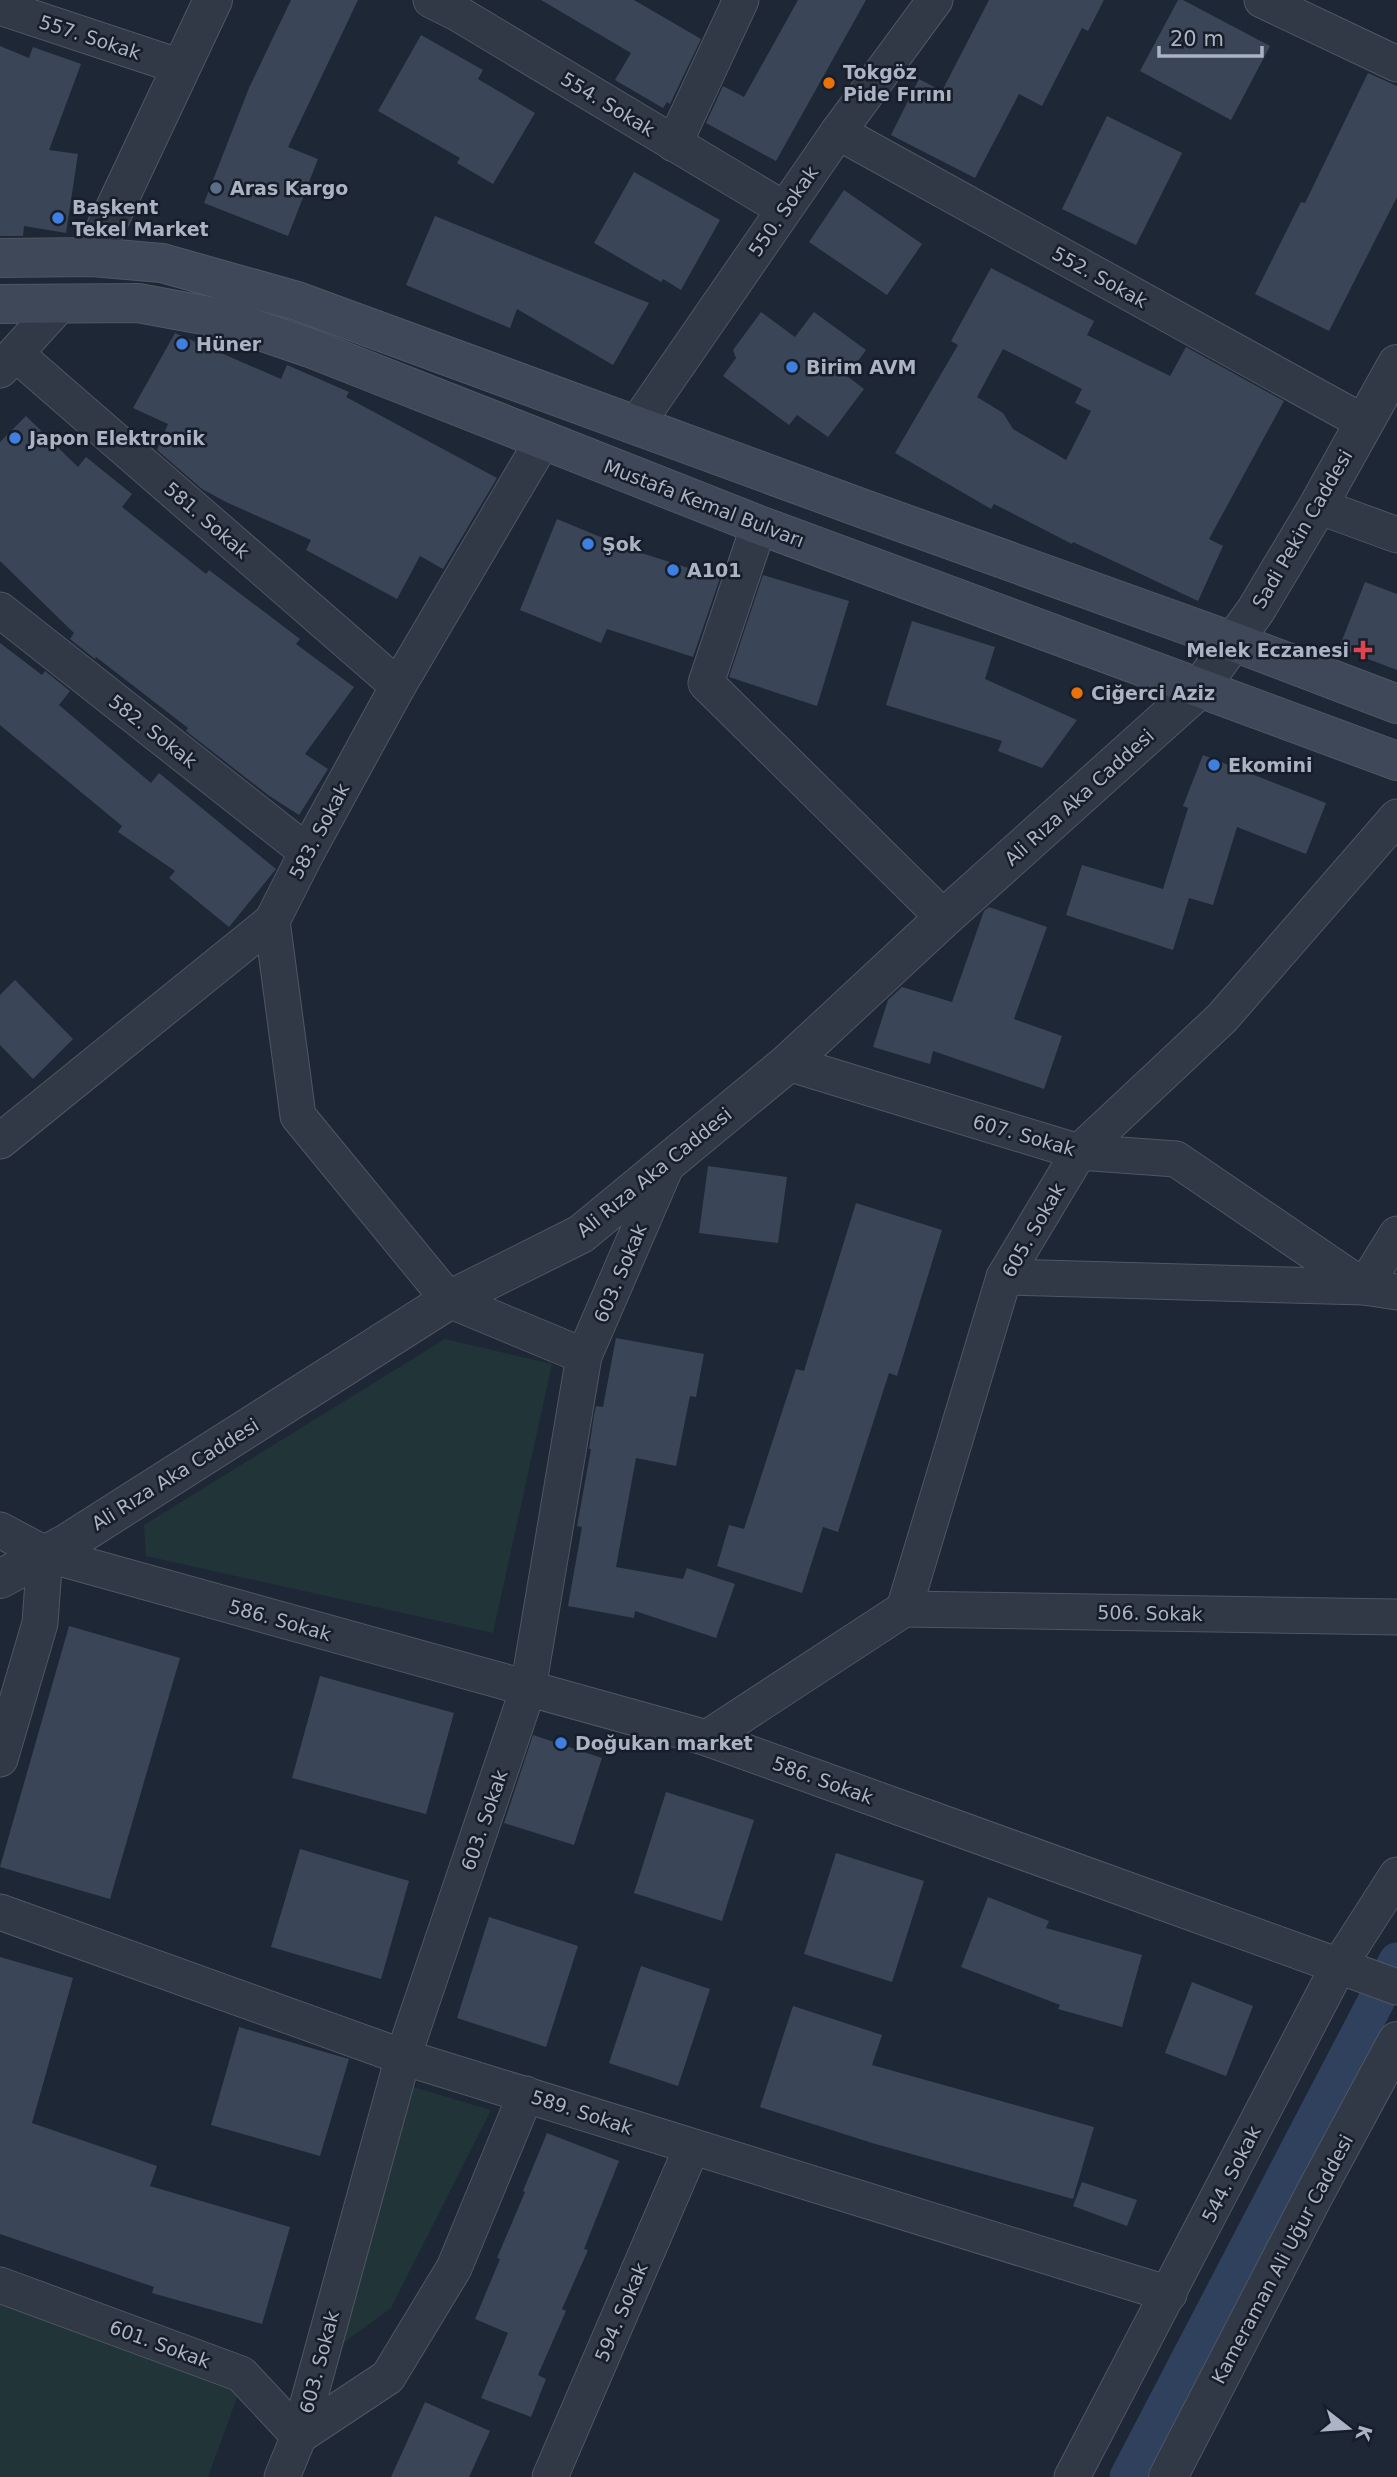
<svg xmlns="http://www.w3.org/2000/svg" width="1397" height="2477" font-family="'DejaVu Sans',sans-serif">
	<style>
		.green { fill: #213538 }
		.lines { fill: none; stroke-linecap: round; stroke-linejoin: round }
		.canal { stroke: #30415e; stroke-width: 37 }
		.building { fill: #3a4557; fill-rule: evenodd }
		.minor-casing { stroke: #4f5664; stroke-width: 37 }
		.tertiary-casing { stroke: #4f5664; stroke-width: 40 }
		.secondary-casing { stroke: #4f5664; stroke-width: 40 }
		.minor { stroke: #313946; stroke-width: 35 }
		.tertiary { stroke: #313946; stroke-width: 38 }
		.secondary { stroke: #3f4859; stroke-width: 38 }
		.food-dot { fill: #e8710a; stroke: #171e2a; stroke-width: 2.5 }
		.service-dot { fill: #5c6f8a; stroke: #171e2a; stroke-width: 2.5 }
		.shop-dot { fill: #3f7fe0; stroke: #171e2a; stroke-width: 2.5 }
		.health-dot { fill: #e0444e; stroke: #171e2a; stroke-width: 2.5 }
		.labels { text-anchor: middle; stroke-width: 5; stroke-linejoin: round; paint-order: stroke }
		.street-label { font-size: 19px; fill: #abb3c4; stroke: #171e2a }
		.poi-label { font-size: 19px; font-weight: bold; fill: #abb3c4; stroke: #171e2a; text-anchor: start }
	</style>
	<rect width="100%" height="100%" fill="#1e2735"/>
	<!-- green -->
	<g class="green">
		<polygon points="445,1339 552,1364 493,1633 146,1556 144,1525"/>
		<polygon points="410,2086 491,2110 391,2308 331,2352"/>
		<polygon points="0,2302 240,2389 208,2477 0,2477"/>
	</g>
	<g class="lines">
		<!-- canal -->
		<polyline class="canal" points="1128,2477 1397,1961"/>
	</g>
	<!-- building -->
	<g class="building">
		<polygon points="291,0 358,0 288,147 318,159 288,236 204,203 249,88"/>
		<polygon points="541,0 634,0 701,39 670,104 667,102 663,108 615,80 631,53"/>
		<polygon points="798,0 866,0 776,161 706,123 723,86 744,97"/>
		<polygon points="989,0 1104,0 1088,31 1082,28 1042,106 1019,94 975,178 891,135 919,79 942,91"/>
		<polygon points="1178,0 1183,0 1270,46 1231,120 1140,71"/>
		<polygon points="421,35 483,70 478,79 535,113 493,184 457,163 460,158 378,111"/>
		<polygon points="0,46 29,58 33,47 81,64 49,150 78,154 66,233 24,226 23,236 0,236"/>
		<polygon points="1368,73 1397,86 1397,197 1329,331 1255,294 1301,202 1305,203"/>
		<polygon points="1107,116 1182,153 1136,245 1062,209"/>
		<polygon points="634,172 720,220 681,290 663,279 661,282 594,243"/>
		<polygon points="844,190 922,244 887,295 809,242"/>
		<polygon points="435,216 649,303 613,365 517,309 510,328 406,285"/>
		<path d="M991 268 1094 321 1087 335 1170 376 1186 347 1284 401 1209 539 1223 546 1198 601 1073 542 1072 544 994 504 991 509 895 453 958 345 951 341ZM1003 349 1082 389 1075 403 1091 411 1066 460 1013 429 1003 413 977 397Z"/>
		<polygon points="761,312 795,337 814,312 866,350 847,376 864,389 828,437 797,415 789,425 723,376 736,358 733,350"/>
		<polygon points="175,333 281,379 287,365 349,392 346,397 497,478 443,569 420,556 397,599 306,550 311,540 226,502 202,489 157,450 168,424 133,408"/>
		<polygon points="26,416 78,467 86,457 132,494 122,507 206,574 209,570 300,639 296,644 354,687 305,754 328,769 299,815 268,795 186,731 188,728 96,657 95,659 70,639 74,633 0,561 0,442"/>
		<polygon points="557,519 632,550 720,578 693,657 607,629 601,643 520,610"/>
		<polygon points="763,575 849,601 817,706 729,677"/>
		<polygon points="1365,582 1397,594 1397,670 1339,648"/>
		<polygon points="912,621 995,647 985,679 1077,720 1042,768 998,751 1002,741 886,705"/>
		<polygon points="0,643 42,675 45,671 70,691 59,705 151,783 159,773 276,869 229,927 169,878 175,871 118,832 122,826 0,725"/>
		<polygon points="1203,755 1326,803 1306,854 1237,827 1213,905 1189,898 1173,950 1066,915 1082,865 1163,889 1188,808 1183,806"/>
		<polygon points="989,907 1047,927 1014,1019 1062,1036 1044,1089 933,1051 930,1064 873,1047 888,1000 902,987 952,1002 984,911"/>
		<polygon points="15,980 73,1039 33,1079 0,1045 0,995"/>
		<polygon points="708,1166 787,1177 778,1243 699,1233"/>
		<polygon points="856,1203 942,1230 897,1376 889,1373 838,1532 823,1527 802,1593 717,1566 729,1525 744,1529 796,1369 804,1371"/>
		<polygon points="616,1338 704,1354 696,1397 690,1396 676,1466 636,1458 616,1567 683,1579 687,1568 735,1584 716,1638 635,1611 634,1618 568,1606 582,1527 577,1526 591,1449 589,1449 594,1415 596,1406 603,1407"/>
		<polygon points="69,1626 180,1658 110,1899 0,1867"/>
		<polygon points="320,1676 454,1713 426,1814 292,1778"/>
		<polygon points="533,1735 602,1758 574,1845 504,1823"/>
		<polygon points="666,1792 754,1820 722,1921 634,1893"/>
		<polygon points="300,1849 409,1881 381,1979 271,1947"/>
		<polygon points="836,1853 924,1881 892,1982 804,1954"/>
		<polygon points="988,1897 1049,1921 1046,1928 1142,1955 1122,2027 1058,2009 1060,2005 961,1967"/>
		<polygon points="489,1917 578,1946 546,2047 457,2018"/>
		<polygon points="0,1957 73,1978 32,2123 157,2166 150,2186 290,2227 262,2324 152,2293 154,2287 0,2234"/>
		<polygon points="641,1966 710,1989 678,2086 609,2063"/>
		<polygon points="1192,1982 1253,2006 1226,2076 1165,2053"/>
		<polygon points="793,2006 882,2035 872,2065 1094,2127 1073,2199 872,2143 760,2107"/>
		<polygon points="239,2027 349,2059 320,2156 211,2125"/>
		<polygon points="547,2133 619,2161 584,2249 588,2250 562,2309 566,2311 538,2375 546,2379 531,2417 481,2398 508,2333 475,2319 500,2259 497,2258 525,2192 523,2191"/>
		<polygon points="1082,2182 1137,2200 1127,2226 1073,2206"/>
		<polygon points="425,2402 490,2431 469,2477 391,2477"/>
	</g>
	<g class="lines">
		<!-- minor casing -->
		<g class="minor-casing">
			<g id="minor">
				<polyline points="431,0 457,13 784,209"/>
				<polyline points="1262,0 1397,64"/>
				<polyline points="0,7 181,67"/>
				<polyline points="838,132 1363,422"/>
				<polyline points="674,144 741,0"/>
				<polyline points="16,354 398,686"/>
				<polyline points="0,370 61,303"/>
				<polyline points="636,425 838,132 935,0"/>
				<polyline points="1318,506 1397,535"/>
				<polyline points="759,525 706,683 944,918"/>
				<polyline points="0,610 307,852"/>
				<polyline points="272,921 298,1116 449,1300 584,1356"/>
				<polyline points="788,1063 1079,1152 1176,1159 1364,1287 1397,1292"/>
				<polyline points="0,1141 272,921 307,852 398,686 543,440"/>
				<polyline points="1004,1277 1364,1287 1397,1234"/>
				<polyline points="0,1530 45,1554 707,1738 1397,1987"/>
				<polyline points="904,1609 1397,1617"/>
				<polyline points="707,1738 904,1609 1004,1277 1079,1152 1222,1018 1397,817"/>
				<polyline points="0,1759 40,1623 45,1554"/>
				<polyline points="0,1912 403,2057 1169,2294"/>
				<polyline points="0,2285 241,2374 299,2436 388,2377 454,2268 526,2094"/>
				<polyline points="282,2477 299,2436 403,2057 528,1689 584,1356 668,1162"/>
				<polyline points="550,2477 692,2147"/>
				<polyline points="1072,2477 1338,1967 1397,1875"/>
			</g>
		</g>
		<!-- tertiary casing -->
		<g class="tertiary-casing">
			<g id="tertiary">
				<polyline points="92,257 213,0"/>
				<polyline points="0,1579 67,1543 449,1300 581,1234 788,1063 944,918 1199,689 1256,610 1318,506 1397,364"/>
				<polyline points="1168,2477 1314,2195 1397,2041"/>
			</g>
		</g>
		<!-- secondary casing -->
		<g class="secondary-casing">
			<g id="secondary">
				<polyline points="0,258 92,257 162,263 297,301 864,509 1234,642 1397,704"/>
				<polyline points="0,304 138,303 225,319 310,348 759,525 1397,761"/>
			</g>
		</g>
		<!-- minor -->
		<use href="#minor" class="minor"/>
		<!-- tertiary -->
		<use href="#tertiary" class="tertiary"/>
		<!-- secondary -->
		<use href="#secondary" class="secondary"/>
	</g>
	<!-- markers -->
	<g class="food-dot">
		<circle cx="829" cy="83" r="7"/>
		<circle cx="1077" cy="693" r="7"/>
	</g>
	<circle class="service-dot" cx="216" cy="188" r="7"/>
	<g class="shop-dot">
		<circle cx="58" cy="218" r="7"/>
		<circle cx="182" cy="344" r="7"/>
		<circle cx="792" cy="367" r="7"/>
		<circle cx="15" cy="438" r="7"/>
		<circle cx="588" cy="544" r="7"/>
		<circle cx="673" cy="570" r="7"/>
		<circle cx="1214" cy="765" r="7"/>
		<circle cx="561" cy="1743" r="7"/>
	</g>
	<path class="health-dot" d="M1359.5 639.5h7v7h7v7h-7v7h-7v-7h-7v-7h7z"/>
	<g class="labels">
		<!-- street labels -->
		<g class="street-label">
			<text transform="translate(90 37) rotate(18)" y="7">557. Sokak</text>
			<text transform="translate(608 104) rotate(31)" y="7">554. Sokak</text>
			<text transform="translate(783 211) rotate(-55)" y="7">550. Sokak</text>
			<text transform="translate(1100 277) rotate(29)" y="7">552. Sokak</text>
			<text transform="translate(704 503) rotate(21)" y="7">Mustafa Kemal Bulvarı</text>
			<text transform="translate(207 520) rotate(41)" y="7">581. Sokak</text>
			<text transform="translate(1302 529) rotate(-60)" y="7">Sadi Pekin Caddesi</text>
			<text transform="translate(153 731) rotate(38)" y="7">582. Sokak</text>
			<text transform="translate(1079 797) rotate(-42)" y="7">Ali Rıza Aka Caddesi</text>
			<text transform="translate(319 831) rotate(-62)" y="7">583. Sokak</text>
			<text transform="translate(1024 1135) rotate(16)" y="7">607. Sokak</text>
			<text transform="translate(654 1172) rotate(-39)" y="7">Ali Rıza Aka Caddesi</text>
			<text transform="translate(1033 1230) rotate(-60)" y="7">605. Sokak</text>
			<text transform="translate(620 1273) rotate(-67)" y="7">603. Sokak</text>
			<text transform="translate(175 1474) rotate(-32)" y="7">Ali Rıza Aka Caddesi</text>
			<text transform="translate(1150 1613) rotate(1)" y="7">506. Sokak</text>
			<text transform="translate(280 1620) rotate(16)" y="7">586. Sokak</text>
			<text transform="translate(823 1780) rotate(20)" y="7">586. Sokak</text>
			<text transform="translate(484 1820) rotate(-71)" y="7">603. Sokak</text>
			<text transform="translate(582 2112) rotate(18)" y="7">589. Sokak</text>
			<text transform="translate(1231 2174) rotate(-63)" y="7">544. Sokak</text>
			<text transform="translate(1282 2259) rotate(-62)" y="7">Kameraman Ali Uğur Caddesi</text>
			<text transform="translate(621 2312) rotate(-67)" y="7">594. Sokak</text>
			<text transform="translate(160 2344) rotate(20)" y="7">601. Sokak</text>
			<text transform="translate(319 2362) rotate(-75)" y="7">603. Sokak</text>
		</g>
		<!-- poi labels -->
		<g class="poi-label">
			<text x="843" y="79">Tokgöz<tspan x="843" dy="22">Pide Fırını</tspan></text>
			<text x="230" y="195">Aras Kargo</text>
			<text x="72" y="214">Başkent<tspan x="72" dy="22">Tekel Market</tspan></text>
			<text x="196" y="351">Hüner</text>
			<text x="806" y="374">Birim AVM</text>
			<text x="29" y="445">Japon Elektronik</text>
			<text x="602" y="551">Şok</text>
			<text x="687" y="577">A101</text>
			<text x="1349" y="657" text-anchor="end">Melek Eczanesi</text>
			<text x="1091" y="700">Ciğerci Aziz</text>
			<text x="1228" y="772">Ekomini</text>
			<text x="575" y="1750">Doğukan market</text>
		</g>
	</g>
	<!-- north arrow -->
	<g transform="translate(1348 2428) rotate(107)" stroke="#171e2a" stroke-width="5" paint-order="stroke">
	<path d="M0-5L12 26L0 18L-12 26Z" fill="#abb3c4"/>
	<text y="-10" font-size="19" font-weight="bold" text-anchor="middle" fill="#abb3c4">K</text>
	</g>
	<!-- scale -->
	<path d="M1159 46v10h103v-10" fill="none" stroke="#abb3c4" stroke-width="3.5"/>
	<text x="1170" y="46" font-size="21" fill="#abb3c4" stroke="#171e2a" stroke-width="5" paint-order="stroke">20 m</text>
</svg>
